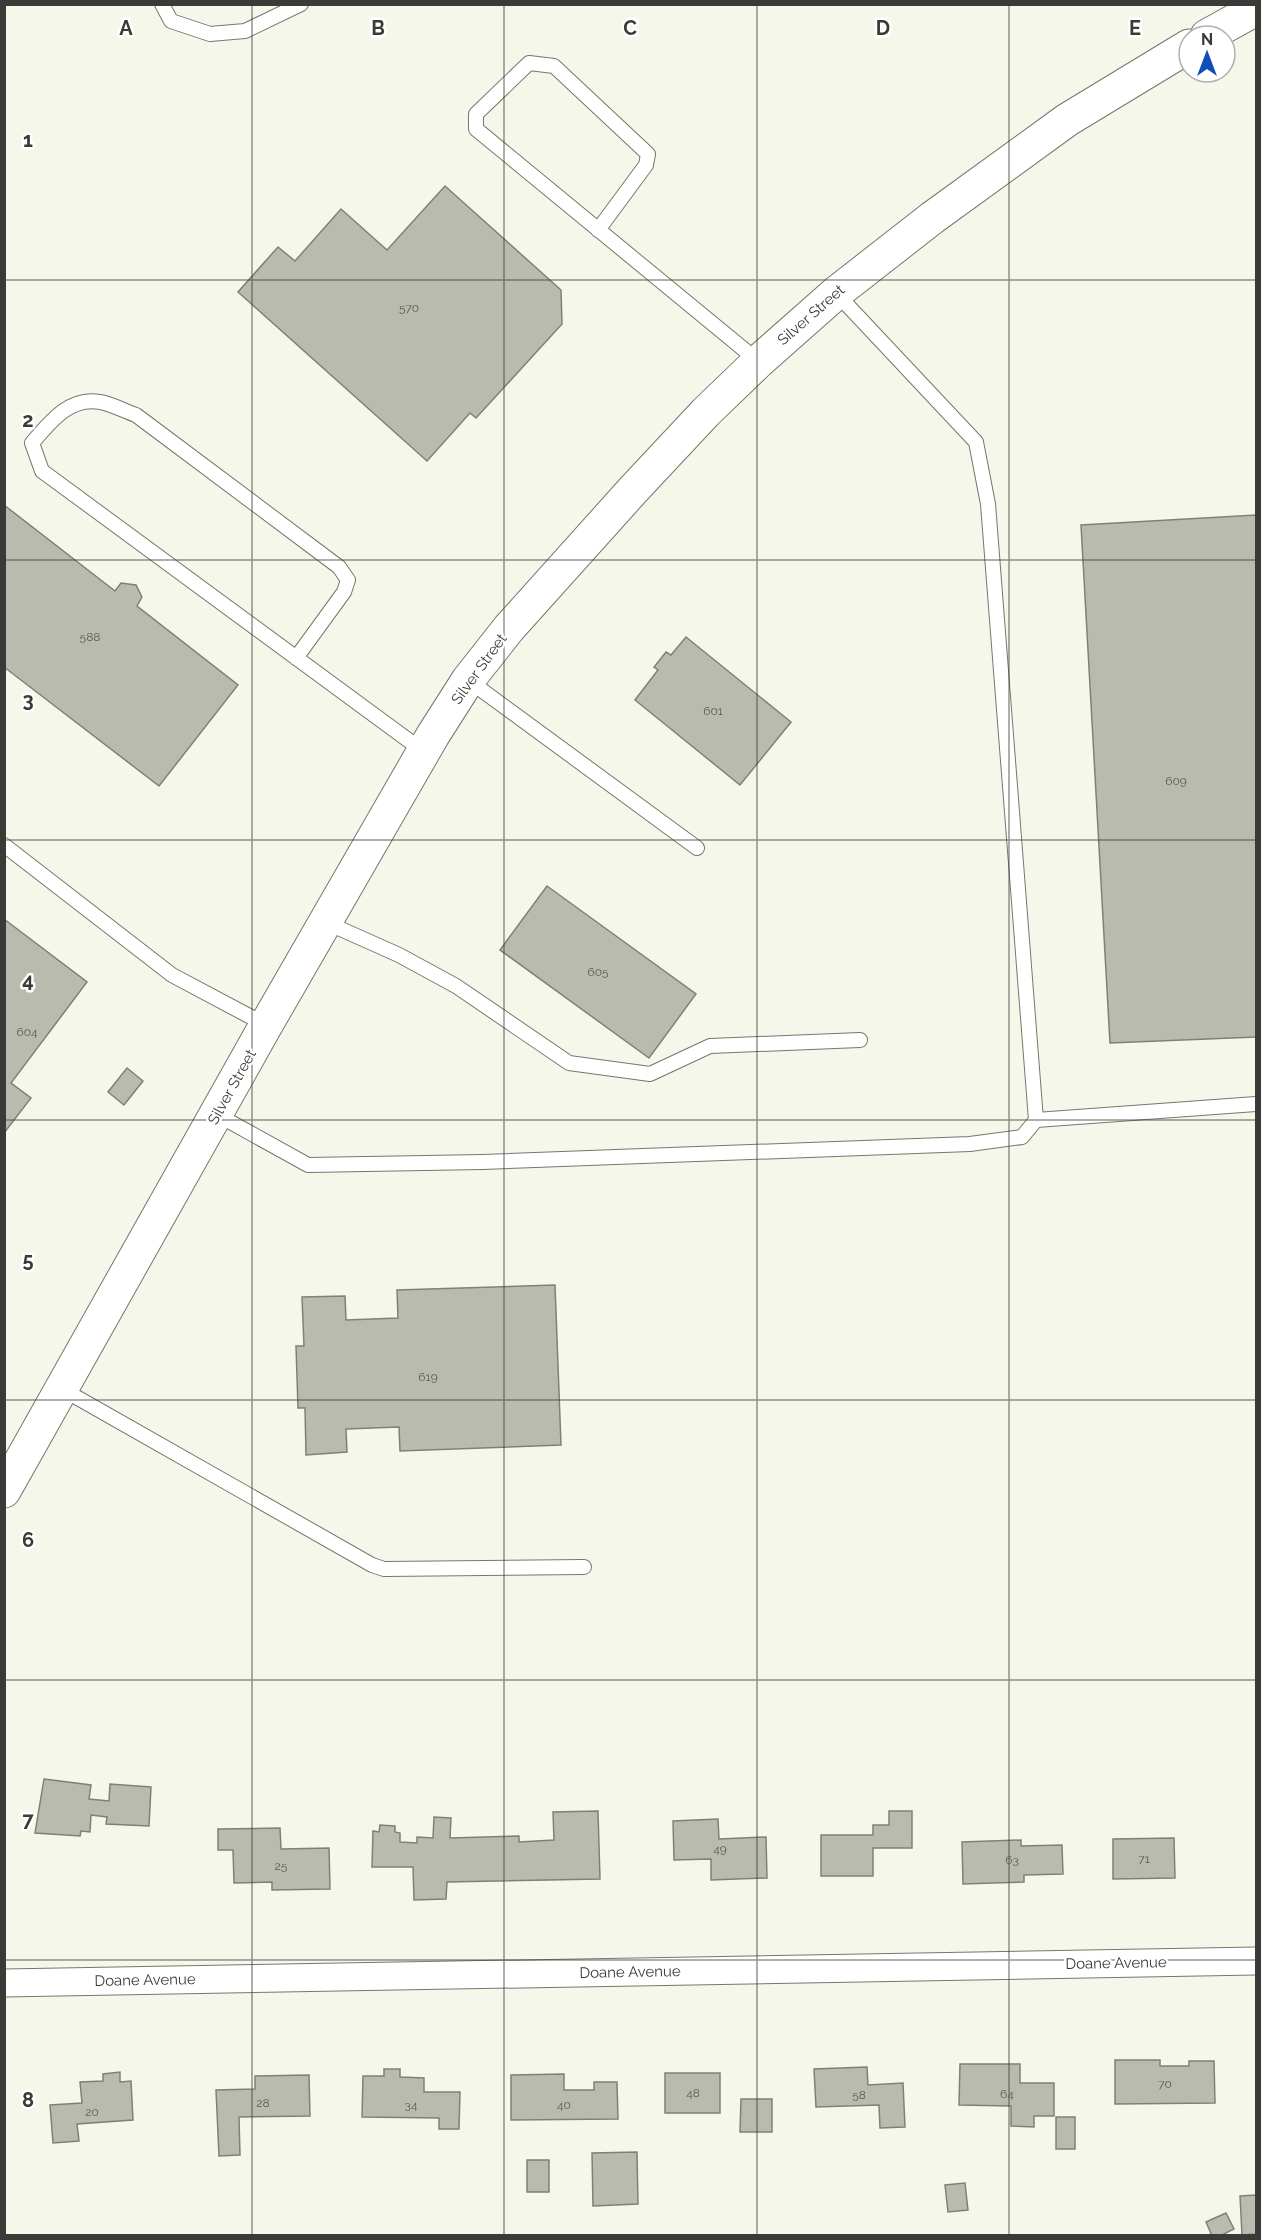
<svg xmlns="http://www.w3.org/2000/svg" width="1261" height="2240" font-family="Raleway,sans-serif">
	<style>
		.building { fill: #b9bbaf; stroke: #808176; stroke-width: 1.5 }
		.lines { fill: none; stroke-linecap: round; stroke-linejoin: round }
		.lane-casing { stroke: #76776c; stroke-width: 16 }
		.street-casing { stroke: #76776c; stroke-width: 29 }
		.secondary-casing { stroke: #76776c; stroke-width: 35 }
		.lane { stroke: #fff; stroke-width: 14 }
		.street { stroke: #fff; stroke-width: 27 }
		.secondary { stroke: #fff; stroke-width: 33 }
		.grid { fill: none; stroke: #3a3b36; stroke-width: 1.5; stroke-opacity: 0.55 }
		.labels { text-anchor: middle; stroke-width: 5; stroke-linejoin: round; paint-order: stroke }
		.number-label { font-size: 12px; fill: #5a5b54 }
		.street-label { font-size: 15px; fill: #3a3b36; stroke: #fff }
		.grid-label { font-size: 20px; text-anchor: middle; font-weight: bold; fill: #3a3b36; stroke: #fff; stroke-width: 5; stroke-linejoin: round; paint-order: stroke }
	</style>
	<rect width="100%" height="100%" fill="#f6f7eb"/>
	<!-- building -->
	<g class="building">
		<polygon points="445,186 561,290 562,324 476,418 470,413 427,461 238,292 278,247 295,261 341,209 387,250"/>
		<polygon points="4,505 115,591 121,583 136,585 142,597 137,606 238,685 159,786 4,667"/>
		<polygon points="1256,515 1256,1037 1110,1043 1081,525"/>
		<polygon points="686,637 791,722 740,785 635,700 658,670 654,667 666,652 671,655"/>
		<polygon points="547,886 696,994 649,1058 500,950"/>
		<polygon points="4,919 87,982 11,1083 31,1098 4,1133"/>
		<polygon points="127,1068 143,1081 124,1105 108,1092"/>
		<polygon points="555,1285 561,1445 400,1451 399,1427 346,1429 347,1452 306,1455 305,1408 298,1408 296,1346 304,1346 302,1297 345,1296 346,1320 398,1318 397,1290"/>
		<polygon points="44,1779 91,1785 89,1799 109,1801 110,1784 151,1787 149,1826 106,1824 107,1817 91,1815 90,1832 81,1831 80,1836 35,1833"/>
		<polygon points="598,1811 600,1879 447,1882 446,1899 414,1900 413,1867 372,1867 373,1831 379,1832 380,1825 395,1826 395,1832 400,1833 400,1842 417,1843 417,1837 433,1838 434,1817 451,1818 450,1838 519,1836 519,1842 554,1840 553,1812"/>
		<polygon points="889,1811 912,1811 912,1848 873,1848 873,1876 821,1876 821,1835 873,1835 873,1825 889,1825"/>
		<polygon points="718,1819 719,1839 766,1837 767,1878 711,1880 711,1859 674,1860 673,1821"/>
		<polygon points="280,1828 281,1849 329,1848 330,1889 272,1890 272,1882 234,1883 233,1850 218,1850 218,1829"/>
		<polygon points="1174,1838 1175,1878 1113,1879 1113,1839"/>
		<polygon points="1021,1840 1021,1846 1062,1845 1063,1874 1024,1875 1024,1882 963,1884 962,1842"/>
		<polygon points="1115,2060 1160,2060 1160,2066 1189,2066 1189,2061 1214,2061 1215,2103 1115,2104"/>
		<polygon points="960,2064 1020,2064 1020,2083 1054,2083 1054,2116 1034,2116 1034,2127 1011,2126 1011,2106 959,2105"/>
		<polygon points="867,2067 868,2085 903,2083 905,2127 880,2128 879,2105 816,2107 814,2069"/>
		<polygon points="384,2069 400,2069 400,2077 424,2078 424,2092 460,2092 459,2129 439,2129 439,2118 362,2117 363,2076 384,2076"/>
		<polygon points="120,2072 120,2082 131,2081 133,2120 77,2124 79,2141 53,2143 50,2105 82,2103 80,2082 103,2081 103,2074"/>
		<rect x="665" y="2073" width="55" height="40"/>
		<polygon points="564,2074 564,2090 594,2090 594,2082 617,2082 618,2119 511,2120 511,2075"/>
		<polygon points="309,2075 310,2116 239,2117 240,2155 219,2156 216,2090 255,2089 255,2076"/>
		<polygon points="741,2099 772,2099 772,2132 740,2132"/>
		<rect x="1056" y="2117" width="19" height="32"/>
		<polygon points="637,2152 638,2204 593,2206 592,2153"/>
		<rect x="527" y="2160" width="22" height="32"/>
		<polygon points="965,2183 968,2210 948,2212 945,2185"/>
		<polygon points="1256,2195 1256,2234 1242,2235 1240,2196"/>
		<polygon points="1226,2213 1234,2229 1220,2236 1212,2236 1206,2222"/>
	</g>
	<g class="lines">
		<!-- lane casing -->
		<g class="lane-casing">
			<g id="lane">
				<polyline points="162,4 171,21 210,34 245,31 301,4"/>
				<polyline points="598,230 646,165 648,154 554,66 529,63 476,114 476,129 758,361"/>
				<path d="M296 658 344 592 348 580 339 567 136 415C124 411 112 404 100 402 70 396 50 422 32 443L42 471 423 751"/>
				<polyline points="468,680 697,848"/>
				<polyline points="4,845 172,975 266,1025"/>
				<polyline points="325,922 399,955 456,986 569,1063 650,1074 710,1046 860,1040"/>
				<polyline points="216,1114 308,1165 483,1162 970,1144 1022,1137 1036,1120 988,504 976,442 836,293"/>
				<polyline points="1036,1120 1256,1104"/>
				<polyline points="62,1389 372,1565 384,1569 584,1567"/>
			</g>
		</g>
		<!-- street casing -->
		<g class="street-casing">
			<polyline id="street" points="4,1983 1256,1961"/>
		</g>
		<!-- secondary casing -->
		<g class="secondary-casing">
			<g id="secondary">
				<polyline points="1207,36 1256,9"/>
				<polyline points="4,1491 266,1025 433,735 468,680 509,628 633,490 706,412 758,362 836,293 932,218 1067,120 1189,46"/>
			</g>
		</g>
		<!-- lane -->
		<use href="#lane" class="lane"/>
		<!-- street -->
		<use href="#street" class="street"/>
		<!-- secondary -->
		<use href="#secondary" class="secondary"/>
	</g>
	<!-- grid -->
	<path class="grid" d="M252 4V2236M504 4V2236M757 4V2236M1009 4V2236M4 280H1256M4 560H1256M4 840H1256M4 1120H1256M4 1400H1256M4 1680H1256M4 1960H1256"/>
	<g class="labels">
		<!-- number labels -->
		<g class="number-label">
			<text x="409" y="312">570</text>
			<text x="90" y="641">588</text>
			<text x="713" y="715">601</text>
			<text x="1176" y="785">609</text>
			<text x="598" y="976">605</text>
			<text x="27" y="1036">604</text>
			<text x="428" y="1381">619</text>
			<text x="720" y="1853">49</text>
			<text x="1144" y="1863">71</text>
			<text x="1012" y="1864">63</text>
			<text x="281" y="1870">25</text>
			<text x="1165" y="2088">70</text>
			<text x="693" y="2097">48</text>
			<text x="1007" y="2098">64</text>
			<text x="859" y="2099">58</text>
			<text x="263" y="2107">28</text>
			<text x="411" y="2109">34</text>
			<text x="564" y="2109">40</text>
			<text x="92" y="2116">20</text>
		</g>
		<!-- street labels -->
		<g class="street-label">
			<text transform="translate(811 315) rotate(-41)" y="5">Silver Street</text>
			<text transform="translate(479 669) rotate(-54)" y="5">Silver Street</text>
			<text transform="translate(232 1087) rotate(-61)" y="5">Silver Street</text>
			<text transform="translate(1116 1963) rotate(-1)" y="5">Doane Avenue</text>
			<text transform="translate(630 1972) rotate(-1)" y="5">Doane Avenue</text>
			<text transform="translate(145 1980) rotate(-1)" y="5">Doane Avenue</text>
		</g>
	</g>
	<g class="grid-label">
		<text x="126" y="35">A</text>
		<text x="378" y="35">B</text>
		<text x="630" y="35">C</text>
		<text x="883" y="35">D</text>
		<text x="1135" y="35">E</text>
		<text x="28" y="147">1</text>
		<text x="28" y="427">2</text>
		<text x="28" y="707">3</text>
		<text x="28" y="987">4</text>
		<text x="28" y="1267">5</text>
		<text x="28" y="1547">6</text>
		<text x="28" y="1827">7</text>
		<text x="28" y="2107">8</text>
	</g>
	<!-- border -->
	<rect width="1261" height="2240" fill="none" stroke="#3a3b36" stroke-width="12"/>
	<!-- north arrow -->
	<g transform="translate(1207 54)"><circle r="28" fill="#ffffff" stroke="#b0b1af" stroke-width="1.5"/>
	<path d="M0-4.5L10 22L0 15L-10 22Z" fill="#114eb9"/>
	<text y="-9" font-size="16" font-weight="bold" text-anchor="middle" fill="#3a3b36">N</text>
	</g>
</svg>
